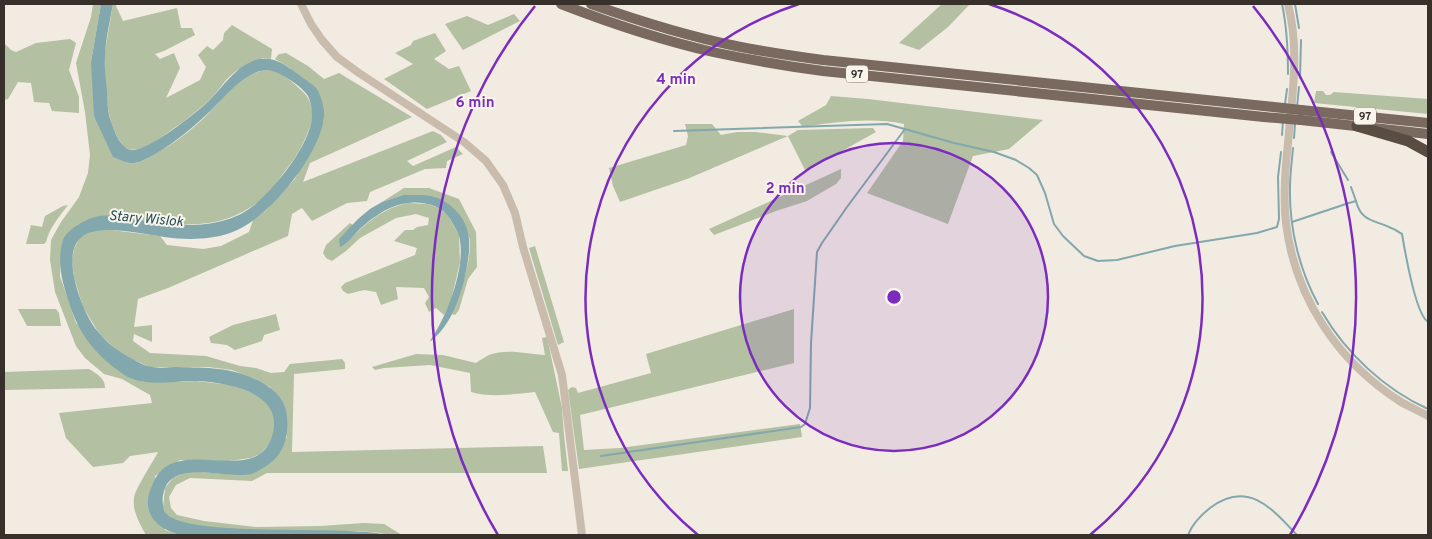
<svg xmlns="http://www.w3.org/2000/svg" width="1432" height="539" font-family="Overpass,sans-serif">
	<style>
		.green { fill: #b3c0a1 }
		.water { fill: #82a7ad }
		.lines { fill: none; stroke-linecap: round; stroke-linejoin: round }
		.stream { stroke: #82a7ad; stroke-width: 2 }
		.minor { stroke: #c9bcad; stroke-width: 8 }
		.major { stroke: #79695e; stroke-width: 10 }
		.highway { stroke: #584c43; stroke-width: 11 }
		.major-bridge { stroke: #79695e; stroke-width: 10 }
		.ring { fill: none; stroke: #7b2cbf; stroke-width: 2.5 }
		.labels { text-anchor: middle; stroke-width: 4; stroke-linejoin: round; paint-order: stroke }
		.shield { fill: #f9f5ed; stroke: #726b65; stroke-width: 1 }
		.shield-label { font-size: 11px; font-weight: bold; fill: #38302b }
		.water-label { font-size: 14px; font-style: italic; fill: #234f57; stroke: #f9f5ed }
		.centre { fill: #7b2cbf; stroke: #f9f5ed; stroke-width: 2.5 }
		.ring-label { font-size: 15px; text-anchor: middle; font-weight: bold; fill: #7b2cbf; stroke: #f9f5ed; stroke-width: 4; stroke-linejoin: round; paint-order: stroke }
	</style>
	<rect width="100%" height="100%" fill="#f2ebe1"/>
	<!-- green -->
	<g class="green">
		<path d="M93 4H101L91 62 113 156C119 159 127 164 134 163 141 163 149 157 155 154 173 144 189 132 204 118 221 102 241 73 266 70 279 68 292 82 301 90 312 99 315 114 310 127 304 142 298 155 288 167 281 176 275 186 267 194 235 224 203 227 162 223 140 221 119 216 98 216L61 253 60 276 76 323 143 382H176L196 381 231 385 257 395 269 405 275 417V429L269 445 260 454 251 458 229 461 180 460 155 476 165 530 180 535H146C140 524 132 511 134 498 135 489 153 462 158 452L130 456 123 463 93 467 66 438 59 413 152 403 150 395 122 379 104 374 85 358 76 346 55 292 50 260 51 240 61 222 79 197 88 173 90 155 85 112 76 63 91 17Z"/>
		<polygon points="113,4 116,4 116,6 123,21 177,8 181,28 192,28 195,35 164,51 155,54 160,59 174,53 180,68 166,98 200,80 206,67 198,55 207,46 213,50 223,40 224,33 232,25 272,49 271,59 263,58 236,71 227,79 210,100 183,122 150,145 139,149 130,150 124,147 118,138 111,123 107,103 104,57"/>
		<polygon points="942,4 970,4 948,27 919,50 899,43"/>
		<polygon points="514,14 520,21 463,50 445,24 467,16 488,25"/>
		<polygon points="435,33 446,51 434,59 449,69 459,66 471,91 427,109 384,79 413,64 395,53 411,45 413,41"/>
		<polygon points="70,39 76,43 69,70 79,97 79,113 52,111 49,103 34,102 31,83 18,82 8,99 4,100 4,43 11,50 16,52 36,43"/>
		<polygon points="286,53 308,66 324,79 339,73 412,117 310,163 303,182 433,131 441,135 447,142 407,161 413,166 456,147 463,154 447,161 446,168 425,169 370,192 367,201 347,203 312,221 302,208 292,214 288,236 168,288 138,299 134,327 152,325 152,342 134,334 133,341 150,353 206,356 240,366 256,368 271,373 284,372 290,364 342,359 345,363 345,369 294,374 292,452 543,446 547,473 267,473 252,481 190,478 176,485 169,497 171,508 177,515 204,521 257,527 320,526 364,523 384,524 402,535 387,535 380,533 359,531 257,533 214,531 180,524 168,518 163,507 165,488 173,478 188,471 226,474 251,474 287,437 270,387 255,379 232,370 208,367 150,367 134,360 117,350 100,335 83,307 74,277 72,260 74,249 80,237 91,232 103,229 160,236 167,245 203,249 221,246 249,232 253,220 265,211 295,179 324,119 290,68 275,59 279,54"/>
		<polygon points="1316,91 1323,91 1326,95 1330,95 1334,92 1428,99 1428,114 1314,103"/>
		<path d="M831 96 868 99 1043 120 1009 149 973 156 948 224 867 193 903 141 904 124C872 117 835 122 803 127L798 121 826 105Z"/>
		<polygon points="685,124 712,124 721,135 737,132 755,132 788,136 798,130 873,128 876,132 819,164 805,170 788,136 687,179 620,202 613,186 609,168 686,145 688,136"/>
		<polygon points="841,169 841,178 836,184 807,201 776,211 714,235 709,229"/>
		<path d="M404 188H429L459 199 476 232 477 267 468 279 459 310 455 315 451 314C459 299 474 253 469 237 466 229 461 220 457 212L403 195 382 202Z"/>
		<path d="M408 203 428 204 439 208 447 214 459 235 460 262 451 301 444 315 436 308 429 312 425 303 429 297 424 288 396 287 398 299 381 305 376 292 364 290 348 294 343 291 341 287 345 283 415 255 417 248 394 241 405 230H413L417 227 428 225 429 218 416 214 396 218 360 238 346 251 332 261 326 258 323 253 326 245 350 223 353 225 339 239 345 244C364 225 382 208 408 203Z"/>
		<path d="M68 205C59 217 50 227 46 242L44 244H26L31 225 42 227 45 216 63 206Z"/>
		<polygon points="535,246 564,342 558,345 529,248"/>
		<polygon points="18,309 56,309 59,313 61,326 27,326"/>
		<polygon points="794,309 794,363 580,415 584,450 620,448 800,424 802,437 579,469 568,390 572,387 576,388 578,393 651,373 646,354"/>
		<polygon points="276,314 280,330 264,335 262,341 235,350 227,345 211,343 209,337 233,325"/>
		<path d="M547 337 562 408 564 435 568 471H562L559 433 553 432 535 392C514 394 491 398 471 392L470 373 430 365 384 368 375 370 372 367 416 354 443 355 476 363C480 360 485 357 489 355 506 348 528 354 545 355L542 338Z"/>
		<path d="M89 369C97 374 105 378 105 388L4 390V372Z"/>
	</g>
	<!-- water -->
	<g class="water">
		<path d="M101 4H113C110 20 106 38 105 55 104 67 106 79 107 91 107 103 108 116 113 127 116 135 121 147 130 150 147 153 197 112 210 100 224 85 234 69 253 61 271 53 286 65 299 75 304 79 313 84 317 89 321 96 325 109 324 117 320 156 266 222 230 233 210 240 185 240 164 237 116 230 55 212 77 289 87 321 99 340 129 357 135 360 142 365 148 366 157 369 169 367 178 367 210 368 234 367 263 383 276 391 286 401 287 417 289 443 281 459 258 471 256 472 254 473 252 474 227 480 174 458 164 491 162 497 162 506 165 512 181 539 348 524 387 535H180C168 531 155 526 150 513 146 503 148 495 152 486 171 430 253 488 271 439 288 394 231 383 198 381 176 380 152 387 130 378 125 376 121 372 116 369 93 351 80 334 70 306 63 284 56 264 63 240 67 229 88 218 99 216 112 214 126 218 139 220 155 222 172 224 189 225 211 225 236 220 253 206 275 188 304 152 311 124 313 116 312 104 308 96 303 87 277 69 266 70 252 71 238 83 228 93 204 118 181 140 150 157 146 159 139 163 134 163 127 164 119 159 113 157L94 116 91 62Z"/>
		<path d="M403 195C415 195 427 194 438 198 443 200 447 203 451 206 476 227 470 252 464 281 458 303 449 327 431 341H430C447 316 467 266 459 236 457 230 453 224 450 219 440 202 415 200 398 205 385 209 372 218 362 227 354 234 349 243 340 247L339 239 358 219 370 209 382 202Z"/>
	</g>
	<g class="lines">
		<!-- stream -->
		<g class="stream">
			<path d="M1282 4C1287 27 1288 50 1288 74"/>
			<polyline points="1295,4 1299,28"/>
			<polyline points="1300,78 1301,40"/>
			<polyline points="1285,104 1287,89"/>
			<polyline points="1297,107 1299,87"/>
			<polyline points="674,131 887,124 954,143 994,152 1016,160 1029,168 1037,175 1045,193 1054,224 1063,236 1084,256 1098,261 1117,260 1175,246 1257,233 1277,227 1279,219 1278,177 1281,152"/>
			<polyline points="1282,135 1283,121"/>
			<polyline points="1294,138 1295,124"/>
			<path d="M1293 148C1292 161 1290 174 1290 187 1289 227 1299 269 1318 304"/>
			<polyline points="1331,152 1348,180"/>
			<polyline points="1351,187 1356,201"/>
			<path d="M1292 222 1349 203 1356 201C1361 222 1375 220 1391 228 1395 229 1398 232 1402 234 1405 251 1415 314 1428 322"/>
			<path d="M1322 312C1346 353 1384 389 1428 409"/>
			<polyline points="601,456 801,427 805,424 810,408 811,343 817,252 822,243 847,207 905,129"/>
			<path d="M1188 535C1192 525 1201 515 1210 508 1247 480 1271 507 1297 535"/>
		</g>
		<!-- minor -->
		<g class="minor">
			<polyline points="301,4 311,24 322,40 337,57 359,73 464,142 486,161 503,185 515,213 523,247 562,375 582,535"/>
			<path d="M1288 4C1300 51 1292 96 1288 143 1285 170 1283 197 1286 223 1295 298 1338 362 1401 402 1410 407 1419 411 1428 416"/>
		</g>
		<!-- major -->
		<g class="major">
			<path d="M561 4C610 23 661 40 713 52 750 60 786 66 823 71L1264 117"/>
			<path d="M591 4C639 21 687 36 736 46 765 52 794 56 823 60L1264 106"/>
			<polyline points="1301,110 1428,123"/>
			<polyline points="1301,120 1428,134"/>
		</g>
		<!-- highway -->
		<polyline class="highway" points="1357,126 1408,141 1428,152"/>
		<!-- major-bridge -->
		<g class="major-bridge">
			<polyline points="1264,106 1301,110"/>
			<polyline points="1264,117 1301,120"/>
		</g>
	</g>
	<!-- distance rings -->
	<circle cx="894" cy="297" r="154" fill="#7b2cbf" fill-opacity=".12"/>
	<g class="ring">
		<circle cx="894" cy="297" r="154"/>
		<path d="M698 535A308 308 0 0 1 799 4M989 4A308 308 0 0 1 1090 535"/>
		<path d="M498 535A462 462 0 0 1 535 6M1253 6A462 462 0 0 1 1290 535"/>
	</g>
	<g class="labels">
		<!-- shield labels -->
		<g class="shield">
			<rect x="846" y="65.5" width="22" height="17" rx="4"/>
			<rect x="1354" y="107.5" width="22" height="17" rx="4"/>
		</g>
		<g class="shield-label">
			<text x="857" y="78">97</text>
			<text x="1365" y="120">97</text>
		</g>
		<!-- water labels -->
		<g class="water-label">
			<text transform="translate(146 218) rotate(5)" y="5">Stary Wislok</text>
		</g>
	</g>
	<circle cx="894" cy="297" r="8" class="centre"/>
	<g class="ring-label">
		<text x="676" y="84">4 min</text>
		<text x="475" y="107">6 min</text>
		<text x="785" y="193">2 min</text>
	</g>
	<!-- border -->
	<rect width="1432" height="539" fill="none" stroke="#38302b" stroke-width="10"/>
</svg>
